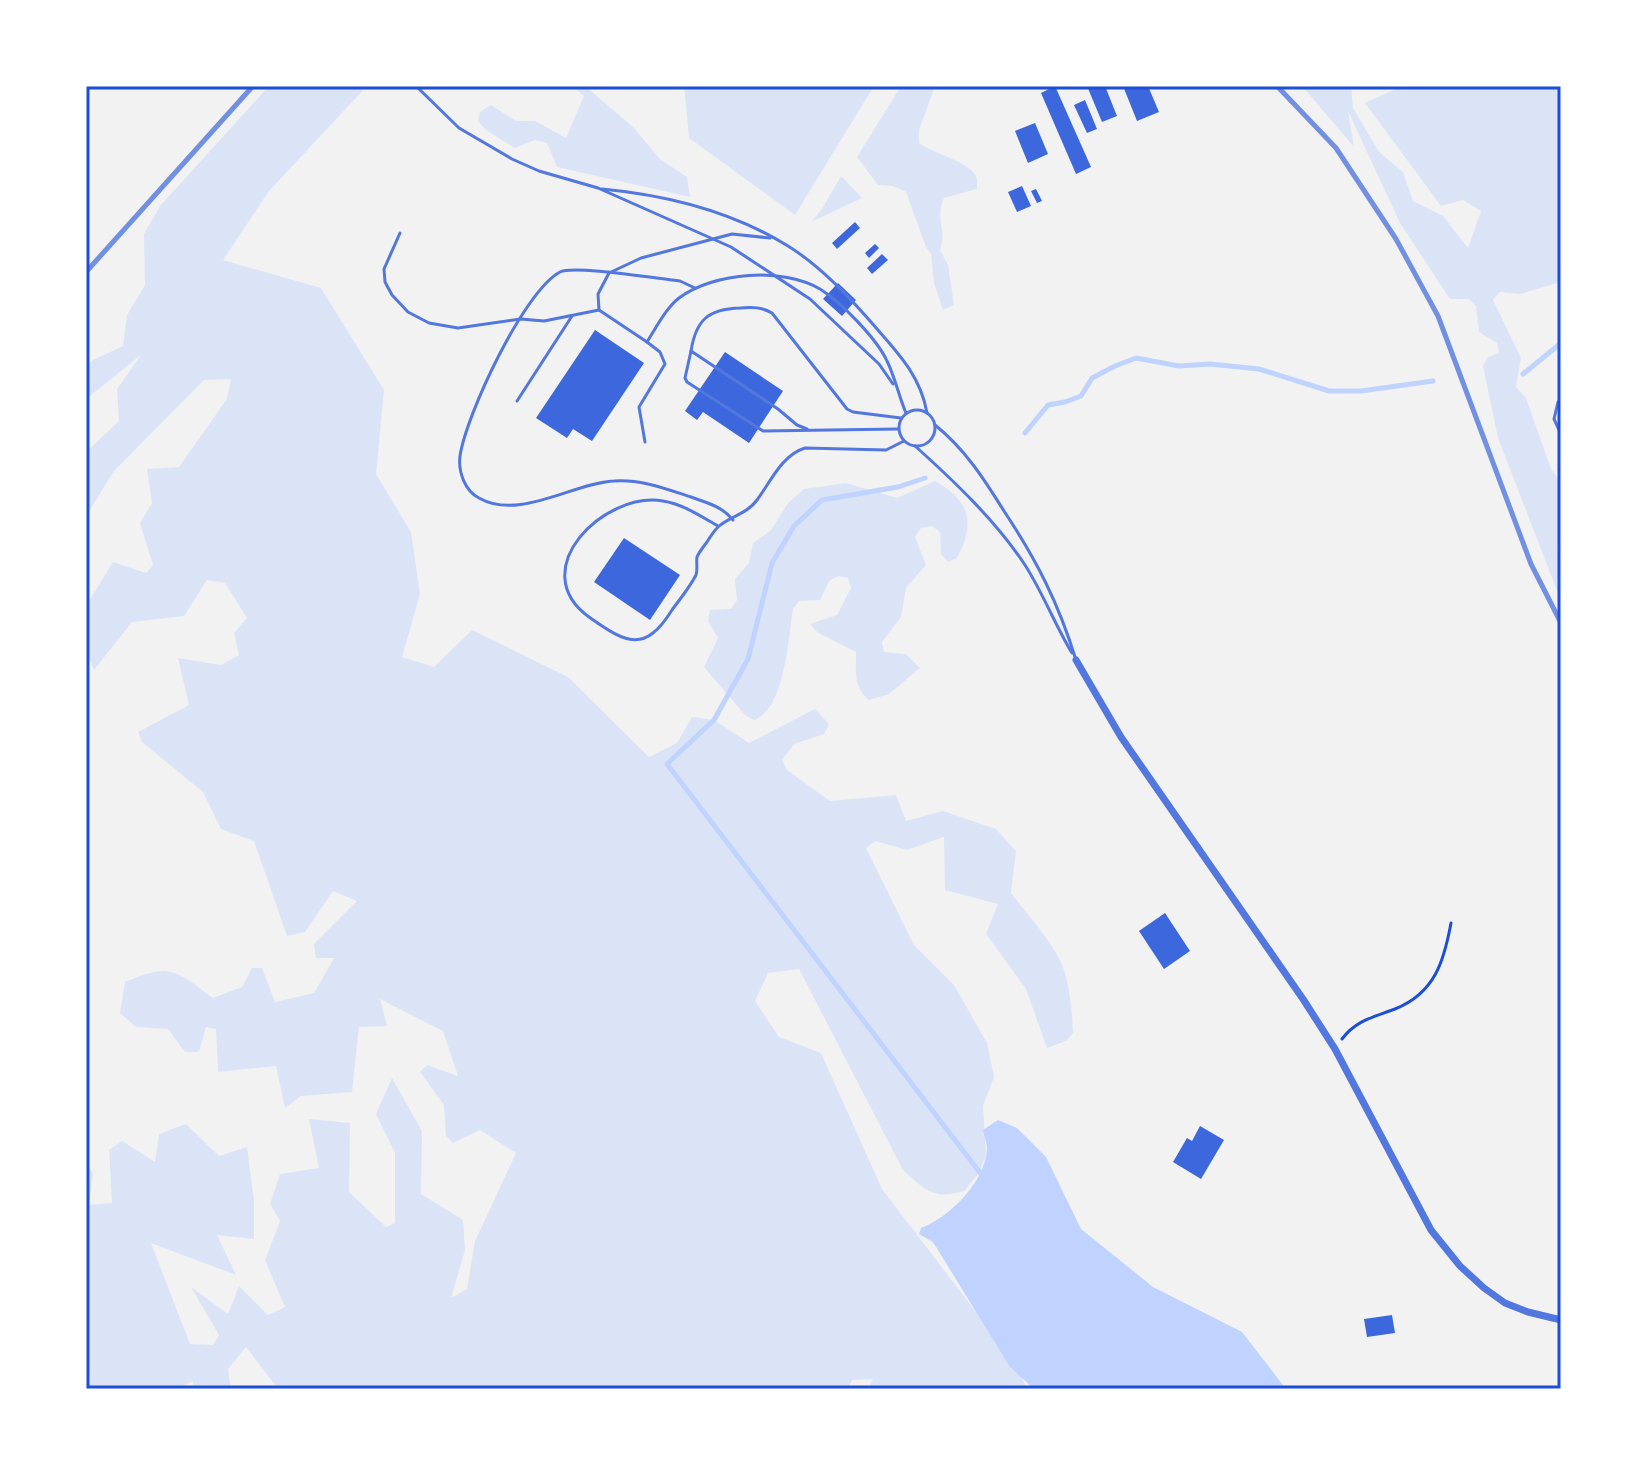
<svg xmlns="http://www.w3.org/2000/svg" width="1647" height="1475" font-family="'Roboto Serif',serif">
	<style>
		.green { fill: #dbe4f7 }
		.water { fill: #bfd3fe }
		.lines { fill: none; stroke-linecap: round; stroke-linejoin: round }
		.stream { stroke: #bfd3fe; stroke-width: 5 }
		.building { fill: #3d67dc }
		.path { stroke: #1d4ed8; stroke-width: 3 }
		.service { stroke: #5277de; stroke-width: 3 }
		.minor { stroke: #5277de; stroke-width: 7 }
		.rail { stroke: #7290e2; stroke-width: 5 }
		.neatline { fill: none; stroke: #1d4ed8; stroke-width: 3 }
	</style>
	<rect width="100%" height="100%" fill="#f2f2f2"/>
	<!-- green -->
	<g class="green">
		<path d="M269 86H367L269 191 223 260 321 288 384 390 376 474 411 532 420 594 402 657 434 667 472 630 568 677 649 757 677 743 692 717 714 720 749 743 815 709 829 724 824 734 794 744 782 760 787 770 830 801 896 795 906 821 943 811 996 829 1016 851 1011 893C1028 916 1051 939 1062 965 1070 984 1072 1013 1073 1033L1066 1041 1047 1048 1026 989 986 934 998 904 945 890 944 837 907 850 875 841 866 848 914 945 954 985 987 1043 994 1077 983 1106 986 1155 979 1173 964 1191C933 1200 925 1190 903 1170L799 969 768 973 755 1001 779 1037 821 1053 882 1189 1015 1363 1027 1389H868L873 1379 852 1380 848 1389H278L246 1347 228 1369 231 1389H193V1381L177 1389H86V1162L93 1173 89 1205 112 1203 109 1150 122 1141 155 1162 159 1134 186 1124 219 1156 247 1147 254 1201V1239L217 1235 236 1275 151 1243 190 1344 213 1345 219 1335 191 1287 228 1314 239 1286 268 1315 285 1307 265 1260 280 1221 270 1204 280 1174 319 1168 309 1119 350 1123 349 1192 386 1227 395 1223V1153L376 1114 392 1078 422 1131 421 1194 463 1220 465 1250 451 1298 467 1289 475 1241 516 1153 480 1130 453 1143 446 1136 444 1105 420 1072 427 1065 458 1076 443 1031 380 999 387 1026 359 1027 352 1092 301 1096 285 1108 276 1066 218 1072 216 1029 206 1027 199 1052H185L168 1029 136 1027 120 1013 125 982C171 962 175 970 213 998L242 987 252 968H262L275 1002 314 993 334 958H316L314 944 357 901 333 891 305 932 287 936 254 841 221 829 203 792 142 742 138 732 189 705 178 658 221 665 239 655 234 633 247 618 225 583 207 580 184 616 132 622 94 670 86 650V606L113 562 146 573 153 565 140 523 152 503 147 469 179 467 227 399 231 379 204 380 114 471 86 516V452L119 421 117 389 141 355 86 399V367L93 360 123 346 127 315 145 285 144 234 160 206Z"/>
		<polygon points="572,86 585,86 633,127 660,159 687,177 690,197 557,167 547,143 535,140 515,148 486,130 478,121 480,112 491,105 516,121 535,121 566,138 584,96"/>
		<polygon points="684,86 874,86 795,215 689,138"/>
		<path d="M901 86H935L919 130V143C934 154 968 161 976 176 978 180 977 185 977 189L944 198C934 221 948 229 940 250L948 265 954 305 943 310 934 283 931 254 926 247 906 192 893 186 878 185 857 157Z"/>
		<polygon points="1302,86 1351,86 1353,108 1379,152 1403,172 1413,201 1443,216 1468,248 1481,211 1463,200 1441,206 1365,103 1402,86 1561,86 1561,282 1521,294 1500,292 1493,300 1521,358 1516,387 1526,398 1551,469 1561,482 1561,542 1557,545 1561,554 1561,601 1498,438 1483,366 1488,357 1499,353 1497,343 1479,332 1476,306 1469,299 1450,299 1400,223 1348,111 1354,147"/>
		<polygon points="841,176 862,198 811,222 822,209"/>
		<path d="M935 481C970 501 976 522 957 558L948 562 941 554 940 532 932 526 921 528 915 537 926 565 906 588 901 617 882 642 884 652 906 654 920 668 889 694 869 700C853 687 856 671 856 652L817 632 810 624 837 615 851 588 848 578 838 576 829 581 820 600 799 601 793 609C788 639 785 709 754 720L745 715 704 667 718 638 708 621 710 610 731 609 737 600 735 579 749 563 753 543 771 530 788 503 804 489 846 483 897 498Z"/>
	</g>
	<!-- water -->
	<path class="water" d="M998 1120 1017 1128 1046 1157 1081 1229 1153 1287 1242 1332 1286 1389H1034L1010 1367 933 1242 919 1234 921 1228C950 1217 985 1182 987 1149 987 1143 984 1136 983 1130Z"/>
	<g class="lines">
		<!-- stream -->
		<g class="stream">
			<polyline points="1523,374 1561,343"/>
			<polyline points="1025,433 1048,405 1065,402 1081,396 1092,378 1115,366 1136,358 1179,366 1210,364 1259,369 1329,391 1361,391 1433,381"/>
			<polyline points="925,478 898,487 822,500 794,526 772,563 748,659 714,720 667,764 984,1178"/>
		</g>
	</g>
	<!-- building -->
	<g class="building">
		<polygon points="1055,86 1091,167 1076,174 1041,93"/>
		<polygon points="1087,86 1105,86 1117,116 1102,122"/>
		<polygon points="1123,86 1148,86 1159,112 1137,121"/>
		<polygon points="1085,100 1097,129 1087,133 1074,105"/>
		<polygon points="1035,123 1048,154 1028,163 1015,131"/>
		<polygon points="1022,186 1031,206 1017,212 1008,192"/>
		<polygon points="1036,189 1042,201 1037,203 1031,191"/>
		<polygon points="855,222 860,228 837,249 832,243"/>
		<polygon points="875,244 879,248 869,258 865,253"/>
		<polygon points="882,254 888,260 872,274 867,268"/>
		<polygon points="838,283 856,300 842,316 823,299"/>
		<polygon points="595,330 644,363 592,441 573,429 567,438 536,418"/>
		<polygon points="725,352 783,391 749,443 703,412 697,420 685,411"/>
		<polygon points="624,538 680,575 650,620 594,582"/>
		<polygon points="1165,913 1190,951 1164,969 1139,931"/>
		<polygon points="1200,1126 1224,1140 1201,1179 1173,1162 1187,1138 1192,1141"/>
		<polygon points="1392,1315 1395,1333 1367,1337 1364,1319"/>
	</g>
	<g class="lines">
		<!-- path -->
		<path class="path" d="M1342 1039C1356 1020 1374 1017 1395 1009 1435 993 1444 961 1451 923"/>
		<!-- service -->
		<g class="service">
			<polyline points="416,86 459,128 512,159 539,171 598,188 731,247 810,299 879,364 893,384"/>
			<path d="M602 189C666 195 733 212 788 246 822 267 852 300 878 330 900 355 921 378 927 413"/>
			<polyline points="400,233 384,269 385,282 392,295 408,312 429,323 458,328 521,319 544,321 599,310"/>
			<path d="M770 238 732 234 641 258 609 273 598 294 599 310 647 342C656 328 666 308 679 298 714 272 783 267 820 289 841 302 877 339 887 361 895 377 899 397 906 413"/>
			<path d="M695 288 680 281C659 279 573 265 560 272 524 291 466 415 460 456 458 472 465 491 479 498 519 521 573 483 614 481 641 479 666 489 691 497 707 503 722 506 733 520"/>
			<polyline points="691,351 685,378 687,382 763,431 898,429"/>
			<polyline points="517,401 572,316"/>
			<polyline points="1561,401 1558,402 1554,419 1561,434"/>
			<circle cx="917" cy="428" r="18"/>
			<path d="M935 425C965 449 984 479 1004 511 1037 561 1058 602 1076 660"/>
			<path d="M807 429 797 425 778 409 691 351C696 320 708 309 740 308 752 307 762 307 772 313L847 409 853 412 901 418"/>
			<polyline points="645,442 639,407 665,364 660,352 647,342"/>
			<path d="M915 446C954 481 996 521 1025 565 1043 593 1055 625 1072 653"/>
			<path d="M718 526C702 517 683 504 663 501 604 491 524 570 589 617 627 644 645 653 672 610 680 599 690 587 696 575 698 569 696 563 697 557 699 552 704 546 707 542 710 537 714 531 718 527 730 516 746 515 757 500 771 481 782 455 805 448L886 450 904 441"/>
		</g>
		<!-- minor -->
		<polyline class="minor" points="1076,660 1121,737 1303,999 1335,1049 1431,1230 1460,1266 1484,1288 1505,1303 1528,1312 1561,1320"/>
		<!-- rail -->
		<g class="rail">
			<polyline points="1277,86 1336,148 1396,239 1438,316 1531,564 1561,623"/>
			<polyline points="86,272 253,86"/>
		</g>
	</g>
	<!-- border -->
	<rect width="1647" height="1475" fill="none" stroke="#ffffff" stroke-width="176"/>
	<rect x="88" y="88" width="1471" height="1299" class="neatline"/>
</svg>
